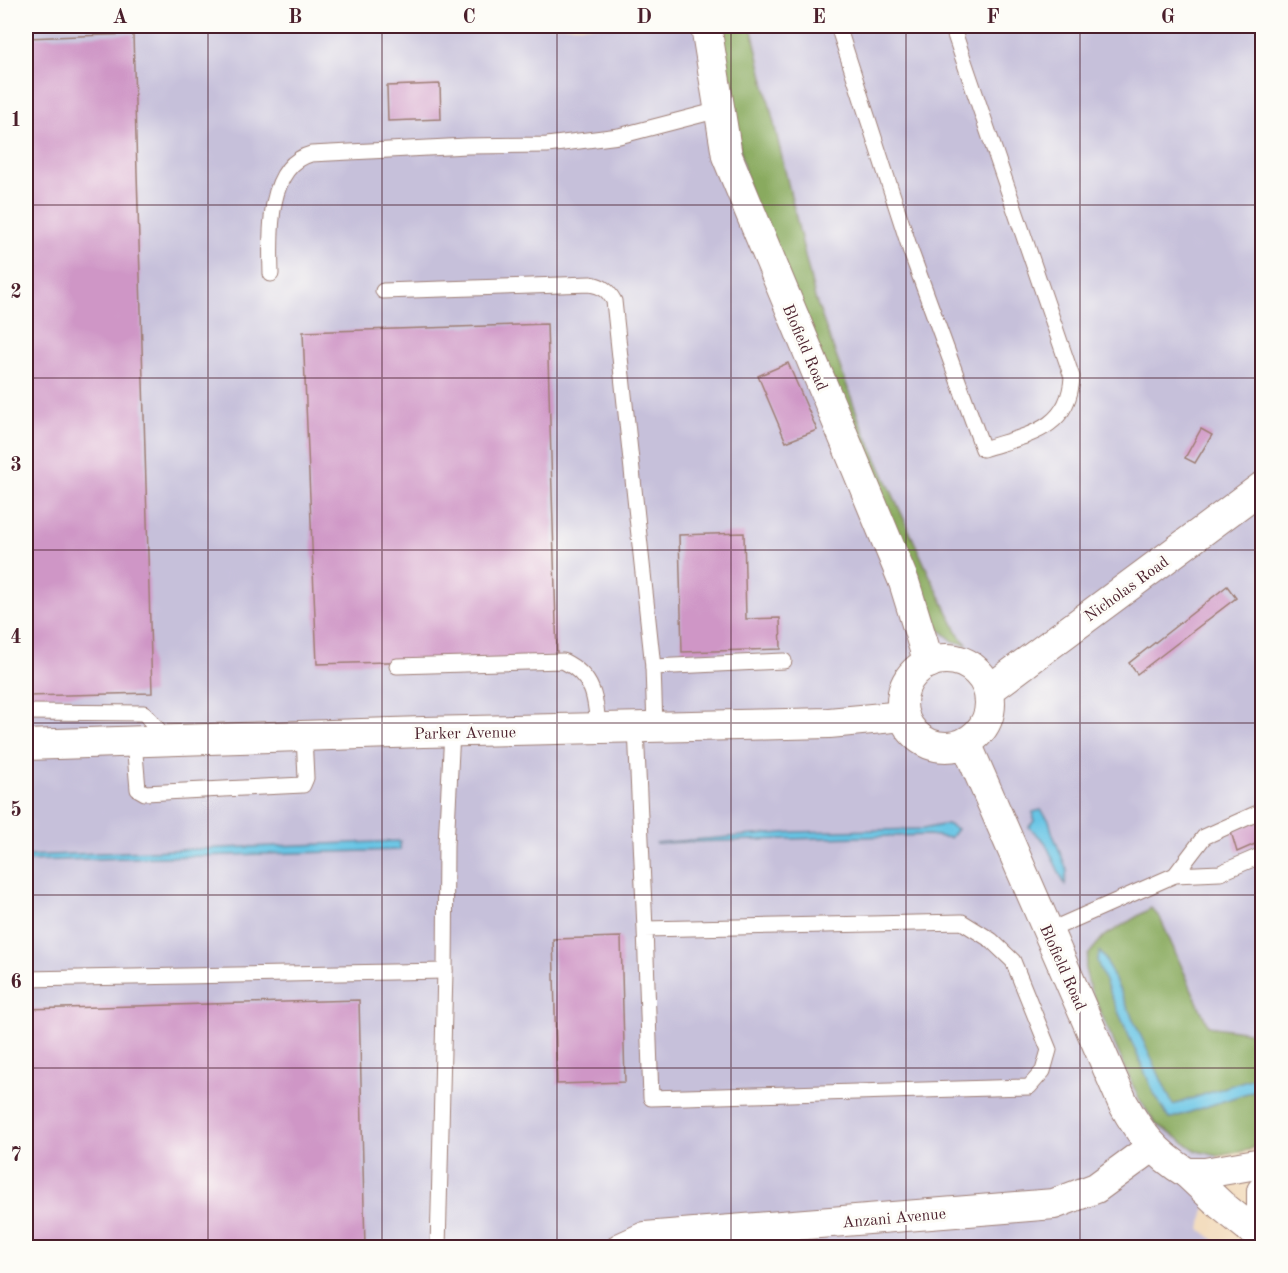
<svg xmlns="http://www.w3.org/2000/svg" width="1288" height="1273" font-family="'Old Standard TT',serif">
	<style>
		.industrial { fill: #c6c0da }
		.forest { fill: #89aa5e; stroke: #6a6444; stroke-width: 1.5 }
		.water { fill: #67c5e5; stroke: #587288; stroke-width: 1.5 }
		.building { fill: #cf96c6 }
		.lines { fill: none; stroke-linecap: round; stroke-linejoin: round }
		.service-casing { stroke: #9e7e75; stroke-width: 17 }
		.minor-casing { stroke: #9e7e75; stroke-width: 32 }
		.service { stroke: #fff; stroke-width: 15 }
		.minor { stroke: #fff; stroke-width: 30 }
		.grid { fill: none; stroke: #4a1f2b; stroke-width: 1.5; stroke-opacity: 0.55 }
		.labels { text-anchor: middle; stroke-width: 6; stroke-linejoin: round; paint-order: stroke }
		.street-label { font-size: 16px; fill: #4a1f2b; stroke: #fdfcf7 }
		.neatline { fill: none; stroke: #4a1f2b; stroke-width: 2 }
		.grid-label { font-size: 20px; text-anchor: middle; font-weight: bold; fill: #4a1f2b }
	</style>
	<rect width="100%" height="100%" fill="#fdfcf7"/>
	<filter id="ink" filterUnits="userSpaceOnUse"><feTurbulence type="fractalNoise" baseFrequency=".0167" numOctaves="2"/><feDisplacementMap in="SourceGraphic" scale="12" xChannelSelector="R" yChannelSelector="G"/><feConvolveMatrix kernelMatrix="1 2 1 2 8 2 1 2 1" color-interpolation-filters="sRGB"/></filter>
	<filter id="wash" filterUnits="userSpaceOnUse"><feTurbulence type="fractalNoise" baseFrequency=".008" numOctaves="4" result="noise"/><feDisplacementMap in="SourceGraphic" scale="24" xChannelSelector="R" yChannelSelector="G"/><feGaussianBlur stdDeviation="1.35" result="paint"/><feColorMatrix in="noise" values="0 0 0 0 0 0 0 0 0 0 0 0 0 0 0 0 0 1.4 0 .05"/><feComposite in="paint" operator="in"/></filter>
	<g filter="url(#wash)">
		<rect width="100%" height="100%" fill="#f3ddbf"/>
		<!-- industrial -->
		<polygon class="industrial" points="26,26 1262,26 1262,1034 1208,1026 1160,918 1151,908 1110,932 1090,988 1138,1097 1155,1123 1218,1156 1200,1229 1223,1247 26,1247"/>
		<!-- forest -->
		<g class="forest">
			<polygon points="714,26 751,26 815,298 860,422 928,572 960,637 968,645 953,641 931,622 760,244"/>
			<polygon points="1151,908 1160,918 1208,1026 1262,1034 1262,1075 1173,1105 1105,959 1100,952 1104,979 1154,1093 1169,1119 1262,1088 1262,1142 1249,1150 1218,1156 1197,1151 1155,1123 1138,1097 1090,988 1085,969 1088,955 1103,937"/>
		</g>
		<!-- water -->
		<g class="water">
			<polygon points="1041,810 1049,820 1052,832 1067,870 1065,885 1045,842 1029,827 1034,821 1033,812"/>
			<polygon points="947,824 957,829 950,838 929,835 655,843 795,832 923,829"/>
			<polygon points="400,841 400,850 26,861 26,856"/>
			<polygon points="1100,952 1105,959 1173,1105 1262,1075 1262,1088 1169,1119 1154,1093 1104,979 1097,961"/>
		</g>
		<g id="blocks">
			<!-- building -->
			<g class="building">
				<polygon points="133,34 152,693 26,696 26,38"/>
				<polygon points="440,84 441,119 388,121 387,86"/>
				<polygon points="547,324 557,657 317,664 303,332"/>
				<polygon points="788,363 817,430 786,442 758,376"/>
				<polygon points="1201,429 1212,435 1195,463 1185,458"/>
				<polygon points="744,533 746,619 780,618 781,649 682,652 679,535"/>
				<polygon points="1227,586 1236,598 1137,674 1129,663"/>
				<polygon points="1262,819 1262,841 1237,852 1231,832"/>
				<polygon points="621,937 625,1082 557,1084 553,939"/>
				<polygon points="359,1000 365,1248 26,1248 26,1009"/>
			</g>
		</g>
	</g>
	<g filter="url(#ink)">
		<use href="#blocks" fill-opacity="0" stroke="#9e7e75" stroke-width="1.5"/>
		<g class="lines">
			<!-- service casing -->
			<g class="service-casing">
				<g id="service">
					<path d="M838 26 911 252 983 449C1026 435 1069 431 1072 377L952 26"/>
					<path d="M271 274C270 237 266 166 311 154L467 146 547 145 619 136 719 110"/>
					<path d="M383 291 590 284C602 286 608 290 614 301L653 667"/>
					<path d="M397 666 563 661C594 676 596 698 598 729"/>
					<polyline points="26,712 144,713 168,741"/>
					<polyline points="655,727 653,667 784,661"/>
					<polyline points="636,728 645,929 962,922 991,940 1013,961 1049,1050 1043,1071 1029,1087 651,1098 645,929"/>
					<polyline points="134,742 138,789 145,793 303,785 306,778 304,736"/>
					<polyline points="1175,875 1204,837 1262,811"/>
					<polyline points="1048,931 1175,875 1220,873 1262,855"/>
					<polyline points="26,979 445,971"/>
					<polyline points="438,1248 445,971 446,845 452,732"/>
				</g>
			</g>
			<!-- minor casing -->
			<g class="minor-casing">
				<g id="minor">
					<polyline points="706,26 727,156 904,582 929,663"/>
					<circle cx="946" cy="703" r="44"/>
					<polyline points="989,690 1262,487"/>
					<path d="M966 743 1123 1103C1140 1134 1156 1154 1187 1173"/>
					<polyline points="26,745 423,732 829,723 904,716"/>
					<polyline points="1262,1163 1205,1173 1187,1173 1221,1205 1262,1238"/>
					<polyline points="1262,1191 1262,1216"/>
					<polyline points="621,1248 645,1237 1054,1204 1096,1188 1152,1147"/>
				</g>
			</g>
			<!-- service -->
			<use href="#service" class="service"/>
			<!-- minor -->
			<use href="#minor" class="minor"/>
		</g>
	</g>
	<!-- grid -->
	<path class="grid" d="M208 26V1248M382 26V1248M557 26V1248M731 26V1248M906 26V1248M1080 26V1248M26 205H1262M26 378H1262M26 550H1262M26 723H1262M26 895H1262M26 1068H1262"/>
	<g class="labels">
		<!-- street labels -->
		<g class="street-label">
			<text transform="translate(806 347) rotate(67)" y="6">Blofield Road</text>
			<text transform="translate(1126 588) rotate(-36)" y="6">Nicholas Road</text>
			<text transform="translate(465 732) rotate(-1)" y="6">Parker Avenue</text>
			<text transform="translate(1064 967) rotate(66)" y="6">Blofield Road</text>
			<text transform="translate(894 1217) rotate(-5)" y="6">Anzani Avenue</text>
		</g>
	</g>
	<!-- margin -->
	<rect width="1288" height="1273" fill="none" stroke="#fdfcf7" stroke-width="66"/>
	<rect x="33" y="33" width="1222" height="1207" class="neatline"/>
	<g class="grid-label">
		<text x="120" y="23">A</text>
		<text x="295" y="23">B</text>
		<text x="469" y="23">C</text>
		<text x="644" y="23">D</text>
		<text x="819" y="23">E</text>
		<text x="993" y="23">F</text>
		<text x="1168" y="23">G</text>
		<text x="16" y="126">1</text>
		<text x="16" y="298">2</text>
		<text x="16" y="471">3</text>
		<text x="16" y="643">4</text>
		<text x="16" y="816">5</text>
		<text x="16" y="988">6</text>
		<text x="16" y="1161">7</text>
	</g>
</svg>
